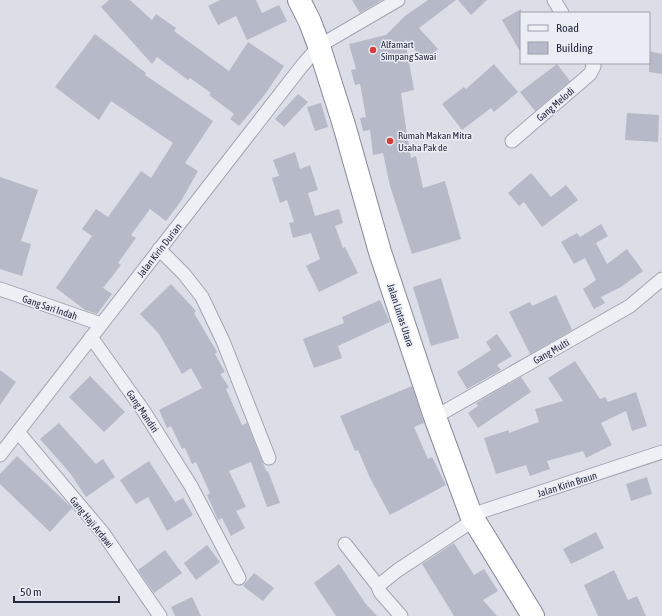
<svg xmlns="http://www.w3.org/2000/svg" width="662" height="616" font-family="'Asap Condensed',sans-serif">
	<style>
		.building { fill: #b6b9c7 }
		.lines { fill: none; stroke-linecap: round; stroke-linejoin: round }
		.street-casing { stroke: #a1a4b1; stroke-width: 15 }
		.highway-casing { stroke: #82889e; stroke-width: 24 }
		.street { stroke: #eef0f5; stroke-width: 13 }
		.highway { stroke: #fff; stroke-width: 22 }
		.poi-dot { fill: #d43d38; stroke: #ebedf5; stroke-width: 1.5 }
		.labels { text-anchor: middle; stroke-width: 3; stroke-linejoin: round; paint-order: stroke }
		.poi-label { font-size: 10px; fill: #25293e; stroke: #ebedf5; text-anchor: start }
		.street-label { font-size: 10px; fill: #25293e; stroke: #ebedf5 }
	</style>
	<rect width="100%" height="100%" fill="#dcdee7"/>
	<!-- building -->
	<g class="building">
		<polygon points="109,0 130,0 152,20 156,14 176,28 174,31 229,71 248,42 284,66 266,93 239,126 230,119 234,114 209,95 211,93 190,78 188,80 157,57 152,64 101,7"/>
		<polygon points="220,0 256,0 262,13 279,5 287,21 247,40 236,16 218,25 208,6"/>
		<polygon points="352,0 382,0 360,13"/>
		<polygon points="428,0 456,0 419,28 438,49 425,61 405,39 414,90 401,93 406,128 411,158 416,156 423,188 445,181 461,239 412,254 390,186 383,153 373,155 370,130 363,131 360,118 366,117 360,84 355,85 351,70 356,69 349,44 386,35 405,16"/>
		<polygon points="458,0 487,0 471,15"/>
		<polygon points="521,9 521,53 502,20"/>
		<polygon points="95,34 146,73 145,75 213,121 185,163 198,171 181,201 166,221 150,209 131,235 136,238 118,263 121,265 103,288 112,294 97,314 85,310 56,288 92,236 82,229 96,209 108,217 141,171 151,178 173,143 111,101 99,120 55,87"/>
		<polygon points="649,51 662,54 662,74 649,72"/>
		<polygon points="494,64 518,92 494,112 491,108 462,130 442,104 464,87 466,89"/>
		<polygon points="557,64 570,81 535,111 520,92"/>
		<polygon points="298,94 308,102 284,127 275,119"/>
		<polygon points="321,103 328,127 315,131 307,107"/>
		<polygon points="627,113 659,115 658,142 625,140"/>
		<polygon points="295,152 300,169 310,165 318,190 308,193 315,216 339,209 343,223 335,226 343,248 345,247 358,273 319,292 306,266 320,259 311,233 293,238 289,223 294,222 287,200 280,203 272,178 279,176 273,160"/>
		<polygon points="531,173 551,197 566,185 578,200 542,227 524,202 519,206 508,193"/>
		<polygon points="0,177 38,190 21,241 31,244 22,276 0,269"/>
		<polygon points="601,224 608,236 596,243 607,264 627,249 643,271 621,287 601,297 605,303 594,309 583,289 596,280 585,258 574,264 561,242 577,233 580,237"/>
		<polygon points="441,278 459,338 431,346 413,287"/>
		<polygon points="171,284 196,311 194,313 217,352 215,354 225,372 220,374 229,387 226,389 242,425 247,423 262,461 267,472 268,471 280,503 267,507 251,462 229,471 246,507 236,511 245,528 231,536 222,518 218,520 207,495 210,493 196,462 192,464 185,448 182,449 171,426 167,428 159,410 202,388 191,368 182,374 159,334 140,314"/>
		<polygon points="556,295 572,330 530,354 509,312 530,302 532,306"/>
		<polygon points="380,300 390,322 338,346 342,358 314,368 303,339 344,323 342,317"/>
		<polygon points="497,334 512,356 497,365 501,370 467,389 457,372 491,350 486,342"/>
		<polygon points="575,361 600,399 605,397 608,402 636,392 647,426 632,431 626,411 601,423 612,445 586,458 583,451 547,461 550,469 530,476 526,465 496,474 484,438 509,430 509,433 539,422 535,409 563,401 548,378"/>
		<polygon points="0,370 16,382 0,405"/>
		<polygon points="90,376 125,412 104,432 69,397"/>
		<polygon points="521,377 531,392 478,428 468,413 478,406 476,403"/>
		<polygon points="412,386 424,423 414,427 428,459 432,457 446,485 390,515 370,478 358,450 355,451 340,416"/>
		<polygon points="59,423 96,464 103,459 115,477 86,497 70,473 40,439"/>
		<polygon points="17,456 72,508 50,532 0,484 0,474"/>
		<polygon points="149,461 175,502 183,498 193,515 167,531 148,497 136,504 120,480"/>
		<polygon points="647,477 652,494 631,501 626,484"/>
		<polygon points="596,532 604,548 571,564 563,549"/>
		<polygon points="454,543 474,575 484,569 498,591 483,600 497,616 454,616 422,564"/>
		<polygon points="207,545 220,562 196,580 184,563"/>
		<polygon points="165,550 182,573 154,593 138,570"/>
		<polygon points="339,564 365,603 377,616 336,616 314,583"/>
		<polygon points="614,570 628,600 637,596 646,616 598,616 584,585"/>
		<polygon points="254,573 274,588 263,601 243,586"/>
		<polygon points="192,597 201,616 175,616 171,607"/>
	</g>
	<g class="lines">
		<!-- street casing -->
		<g class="street-casing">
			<g id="street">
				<polyline points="554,0 562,13"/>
				<polyline points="512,141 590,74 594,66 592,63"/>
				<polyline points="159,249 184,274 202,297 223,341 269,458"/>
				<polyline points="0,289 101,324"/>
				<polyline points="91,337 143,410 191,486 239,578"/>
				<polyline points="435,417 630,306 662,279"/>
				<polyline points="18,432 103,533 160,616"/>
				<polyline points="0,455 301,67 319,46 398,0"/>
				<polyline points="471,515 662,452"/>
				<polyline points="345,544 378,586"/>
				<polyline points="401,616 380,592 378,586 398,570 474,520"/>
			</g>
		</g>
		<!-- highway casing -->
		<g class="highway-casing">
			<polyline id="highway" points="299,0 310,22 319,46 344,125 380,252 435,417 471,515 533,616"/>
		</g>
		<!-- street -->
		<use href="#street" class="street"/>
		<!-- highway -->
		<use href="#highway" class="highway"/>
	</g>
	<!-- markers -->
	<g class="poi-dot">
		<circle cx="373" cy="50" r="4"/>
		<circle cx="390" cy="141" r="4"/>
	</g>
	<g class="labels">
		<!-- poi labels -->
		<g class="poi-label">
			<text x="381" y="48">Alfamart<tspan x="381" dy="12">Simpang Sawai</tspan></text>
			<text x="398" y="139">Rumah Makan Mitra<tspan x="398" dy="12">Usaha Pak de</tspan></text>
		</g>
		<!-- street labels -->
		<g class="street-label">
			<text transform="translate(555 104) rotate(-41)" y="4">Gang Melodi</text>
			<text transform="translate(159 250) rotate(-52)" y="4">Jalan Kirin Durian</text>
			<text transform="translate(50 307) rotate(19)" y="4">Gang Sari Indah</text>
			<text transform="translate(401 315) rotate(72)" y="4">Jalan Lintas Utara</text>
			<text transform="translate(551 351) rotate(-30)" y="4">Gang Multi</text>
			<text transform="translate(143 411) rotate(56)" y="4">Gang Mandiri</text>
			<text transform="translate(567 484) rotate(-18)" y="4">Jalan Kirin Braun</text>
			<text transform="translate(92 522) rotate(51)" y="4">Gang Haji Ardawi</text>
		</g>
	</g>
	<!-- legend -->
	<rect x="520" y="12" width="130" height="52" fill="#ebedf5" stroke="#9c9fac"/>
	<rect x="528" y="25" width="20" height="6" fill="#eef0f5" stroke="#9c9fac"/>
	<text x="556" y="32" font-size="12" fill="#25293e">Road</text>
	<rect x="528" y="42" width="20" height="12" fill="#b6b9c7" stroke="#9c9fac"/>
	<text x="556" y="52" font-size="12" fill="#25293e">Building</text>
	<!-- scale -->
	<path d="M14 596v6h105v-6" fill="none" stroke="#25293e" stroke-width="2"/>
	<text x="20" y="596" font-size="12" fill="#25293e" stroke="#ebedf5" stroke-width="3" paint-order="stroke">50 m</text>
</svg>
